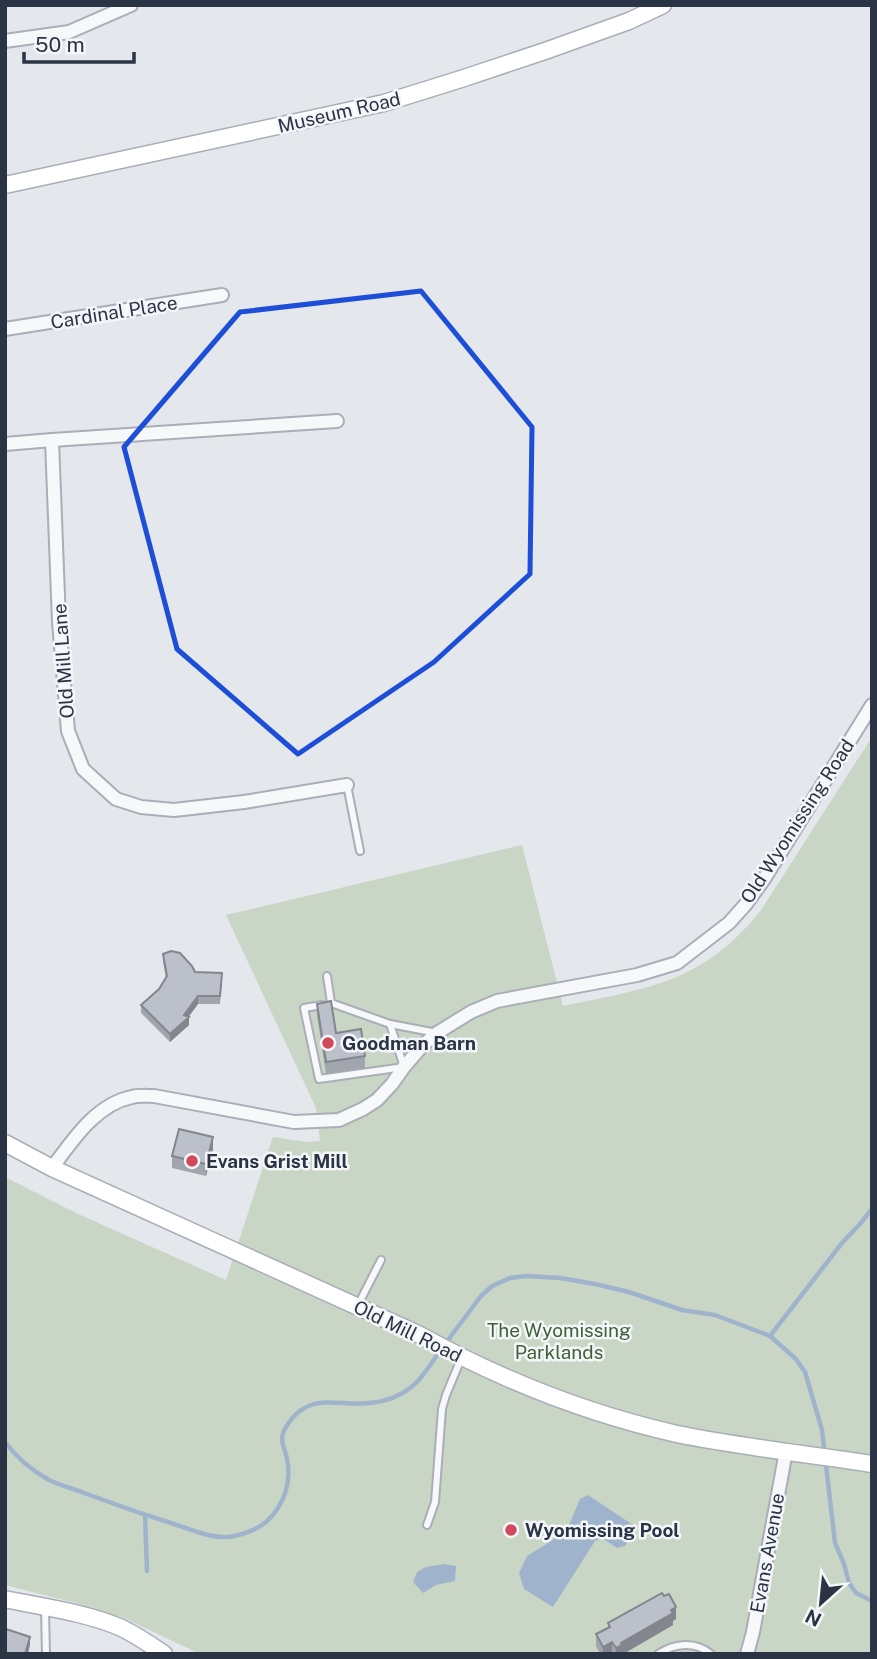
<svg xmlns="http://www.w3.org/2000/svg" width="877" height="1659" font-family="'Public Sans',sans-serif">
	<style>
		.green { fill: #c9d6c5 }
		.water { fill: #9fb4cc }
		.lines { fill: none; stroke-linecap: round; stroke-linejoin: round }
		.stream { stroke: #9fb4cc; stroke-width: 4.5 }
		.lane-casing { stroke: #a9aeb7; stroke-width: 10 }
		.street-casing { stroke: #a9aeb7; stroke-width: 16 }
		.secondary-casing { stroke: #a9aeb7; stroke-width: 19 }
		.lane { stroke: #f7f8fa; stroke-width: 6 }
		.street { stroke: #f7f8fa; stroke-width: 12 }
		.secondary { stroke: #fff; stroke-width: 16 }
		.wall { fill: #a1a5ae }
		.shaded-wall { fill: #83868d }
		.building { fill: #bbc0ca; stroke: #83868d; stroke-width: 2 }
		.marked { fill: none; stroke: #1d4ed8; stroke-width: 5; stroke-linejoin: round }
		.poi-dot { fill: #d1495b; stroke: #f4f6f9; stroke-width: 2.5 }
		.labels { text-anchor: middle; stroke-width: 5; stroke-linejoin: round; paint-order: stroke }
		.street-label { font-size: 19px; fill: #2b3445; stroke: #f4f6f9 }
		.poi-label { font-size: 19px; font-weight: bold; fill: #2b3445; stroke: #f4f6f9; text-anchor: start }
		.park-label { font-size: 19px; fill: #3f6138; stroke: #f4f6f9 }
	</style>
	<rect width="100%" height="100%" fill="#e4e7ec"/>
	<!-- green -->
	<path class="green" d="M872 737V1654H200L124 1618 95 1608 5 1585V1177L76 1213 226 1280 273 1137 306 1142 320 1141 316 1108 226 915 522 845 563 1006C649 988 703 983 761 910Z"/>
	<!-- water -->
	<g class="water">
		<polygon points="588,1495 633,1525 635,1532 625,1546 617,1548 602,1538 595,1541 553,1607 524,1589 519,1573 527,1556 564,1533 569,1525 580,1499"/>
		<polygon points="444,1564 456,1566 455,1581 436,1585 423,1593 413,1582 417,1572 426,1567"/>
	</g>
	<g class="lines">
		<!-- stream -->
		<g class="stream">
			<polyline points="770,1336 842,1243 859,1225 872,1209"/>
			<polyline points="445,1344 481,1296 492,1286 510,1278 526,1276 560,1278 595,1284 629,1292 682,1310 715,1315 770,1336 796,1359 805,1372 822,1430 835,1543 844,1564 849,1583 856,1593 872,1601"/>
			<path d="M5 1442C16 1457 33 1471 49 1480 60 1485 73 1489 84 1493 116 1505 148 1516 180 1526 194 1531 212 1538 227 1537 239 1536 257 1530 266 1522 284 1506 292 1482 287 1459 286 1453 282 1444 282 1439 282 1429 295 1413 303 1409 315 1401 330 1402 344 1403 371 1405 398 1402 418 1381 426 1372 433 1361 440 1351"/>
			<polyline points="145,1515 147,1571"/>
		</g>
		<!-- lane casing -->
		<g class="lane-casing">
			<g id="lane">
				<polyline points="347,785 360,851"/>
				<polyline points="322,1005 304,1008 319,1079 404,1067 390,1024 331,1003 327,976"/>
				<polyline points="390,1024 437,1033"/>
				<polyline points="358,1305 381,1260"/>
				<polyline points="427,1525 435,1502 442,1409 446,1395 461,1359"/>
				<polyline points="45,1608 46,1654"/>
				<path d="M658 1654C675 1643 695 1641 711 1654"/>
			</g>
		</g>
		<!-- street casing -->
		<g class="street-casing">
			<g id="street">
				<polyline points="5,41 69,32 131,5"/>
				<polyline points="5,329 222,295"/>
				<polyline points="52,440 337,421"/>
				<polyline points="5,444 52,440 59,622 68,731 83,769 116,799 141,807 174,810 244,802 347,785"/>
				<path d="M52 1168C72 1141 96 1104 132 1097 139 1095 147 1096 154 1096L294 1122 339 1120 363 1109 377 1100 392 1084 404 1067 422 1046 437 1033 471 1012 497 1001 637 975 677 963 729 923 746 904 764 879 872 705"/>
				<polyline points="747,1654 753,1632 786,1451"/>
			</g>
		</g>
		<!-- secondary casing -->
		<g class="secondary-casing">
			<g id="secondary">
				<polyline points="5,185 384,103 461,79 545,51 629,21 663,5"/>
				<path d="M5 1143 52 1168 420 1335C500 1379 588 1414 677 1434 741 1447 807 1454 872 1464"/>
				<path d="M5 1599C42 1607 82 1612 117 1626 134 1633 149 1644 164 1654"/>
			</g>
		</g>
		<!-- lane -->
		<use href="#lane" class="lane"/>
		<!-- street -->
		<use href="#street" class="street"/>
		<!-- secondary -->
		<use href="#secondary" class="secondary"/>
	</g>
	<!-- wall -->
	<g class="wall">
		<polygon points="163,954 195,972 222,981 220,1004 198,1004 188,1017 189,1025 170,1042 141,1013 141,1005 159,989 166,978 163,962"/>
		<polygon points="317,1004 336,1033 365,1056 365,1068 326,1074 317,1016"/>
		<polygon points="213,1149 206,1176 172,1168 172,1156"/>
		<polygon points="676,1619 673,1621 673,1625 623,1654 600,1654 596,1646 596,1634 608,1628 608,1623"/>
	</g>
	<!-- shaded-wall -->
	<g class="shaded-wall">
		<polygon points="198,996 198,1004 187,1019 189,1017 189,1025 170,1042 170,1034"/>
		<polygon points="213,1137 213,1149 206,1176 206,1164"/>
		<polygon points="676,1607 676,1619 673,1621 673,1625 623,1654 616,1654 616,1648 621,1643"/>
		<polygon points="30,1637 30,1645 28,1654 25,1654"/>
		<polygon points="612,1642 612,1654 603,1654 603,1647"/>
	</g>
	<!-- building -->
	<g class="building">
		<polygon points="171,951 180,953 192,966 195,972 222,973 220,996 198,996 184,1015 189,1017 170,1034 141,1005 159,989 167,976 163,954"/>
		<polygon points="331,1001 336,1033 361,1029 365,1056 326,1062 317,1004"/>
		<polygon points="179,1129 213,1137 206,1164 172,1156"/>
		<polygon points="662,1593 664,1596 669,1594 676,1607 671,1610 673,1613 621,1643 622,1645 616,1648 612,1642 603,1647 596,1634 610,1627 608,1623"/>
		<polygon points="6,1629 30,1637 25,1654 5,1654"/>
	</g>
	<!-- marked area -->
	<path class="marked" d="M421 291 532 427 530 574 434 662 298 754 177 649 124 447 240 312Z"/>
	<!-- markers -->
	<g class="poi-dot">
		<circle cx="328" cy="1043" r="7"/>
		<circle cx="192" cy="1161" r="7"/>
		<circle cx="511" cy="1530" r="7"/>
	</g>
	<g class="labels">
		<!-- street labels -->
		<g class="street-label">
			<text transform="translate(339 112) rotate(-13)" y="7">Museum Road</text>
			<text transform="translate(114 312) rotate(-9)" y="7">Cardinal Place</text>
			<text transform="translate(63 661) rotate(-94)" y="7">Old Mill Lane</text>
			<text transform="translate(797 821) rotate(-57)" y="7">Old Wyomissing Road</text>
			<text transform="translate(408 1331) rotate(26)" y="7">Old Mill Road</text>
			<text transform="translate(767 1553) rotate(-80)" y="7">Evans Avenue</text>
		</g>
		<!-- poi labels -->
		<g class="poi-label">
			<text x="342" y="1050">Goodman Barn</text>
			<text x="206" y="1168">Evans Grist Mill</text>
			<text x="525" y="1537">Wyomissing Pool</text>
		</g>
		<!-- park labels -->
		<g class="park-label">
			<text x="559" y="1337">The Wyomissing<tspan x="559" dy="22">Parklands</tspan></text>
		</g>
	</g>
	<!-- border -->
	<rect width="877" height="1659" fill="none" stroke="#2b3445" stroke-width="14"/>
	<!-- north arrow -->
	<g transform="translate(821 1603) rotate(207)" stroke="#f4f6f9" stroke-width="5" paint-order="stroke">
	<path d="M0-5L12 26L0 18L-12 26Z" fill="#2b3445"/>
	<text y="-10" font-size="19" font-weight="bold" text-anchor="middle" fill="#2b3445">N</text>
	</g>
	<!-- scale -->
	<path d="M24 52v10h110v-10" fill="none" stroke="#2b3445" stroke-width="3.5"/>
	<text x="35" y="52" font-size="21" fill="#2b3445" stroke="#f4f6f9" stroke-width="5" paint-order="stroke">50 m</text>
</svg>
